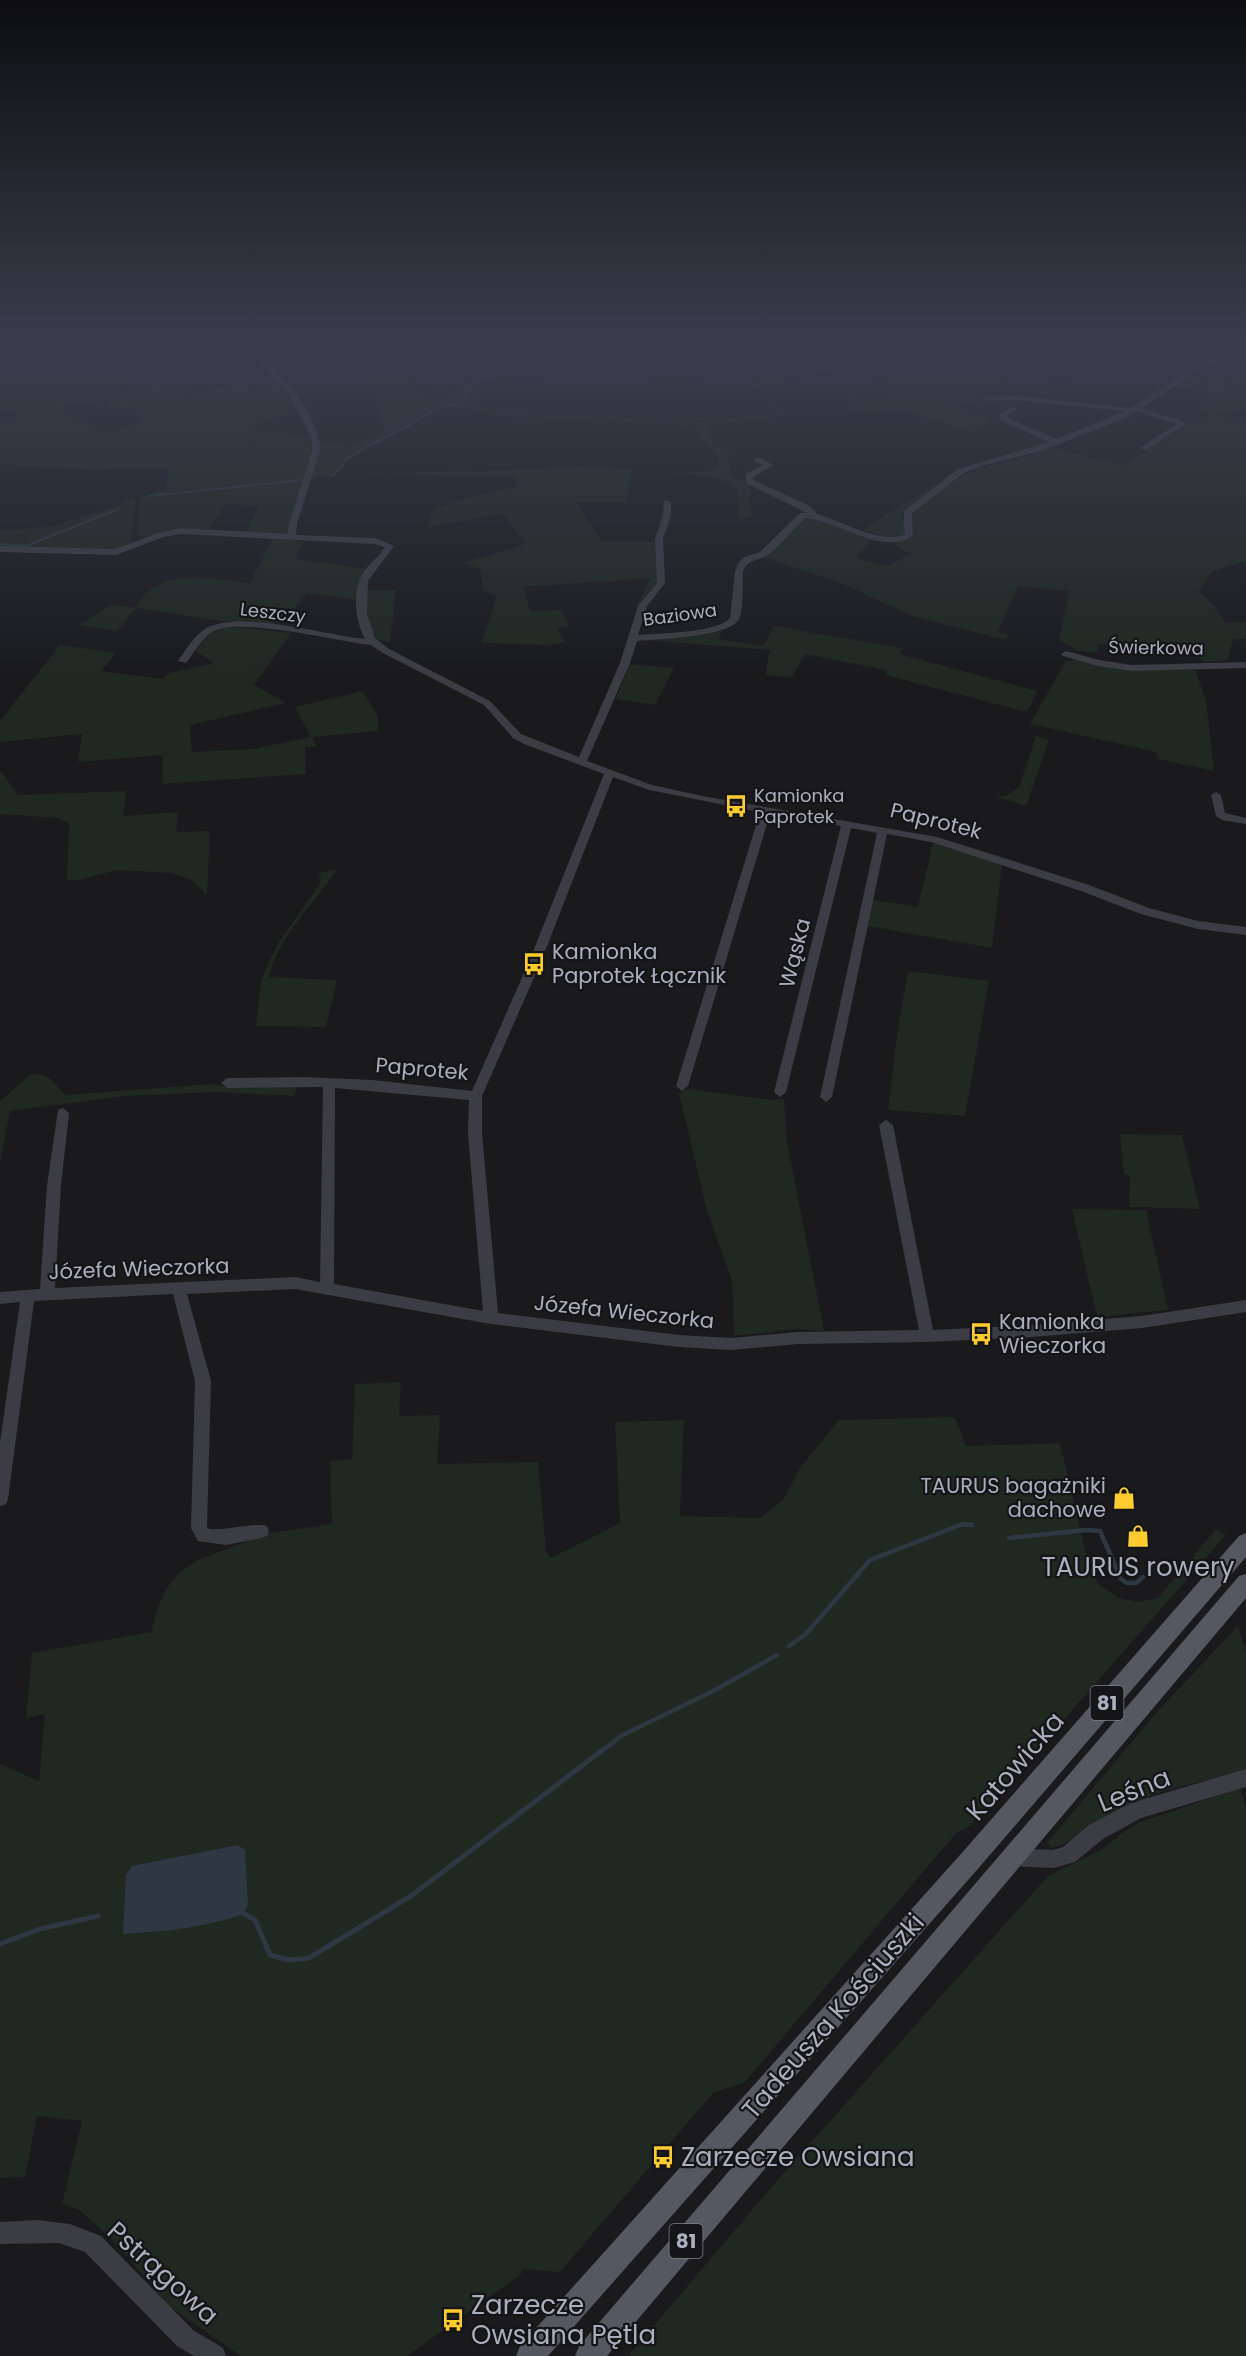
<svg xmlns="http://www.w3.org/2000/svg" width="1246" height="2356" font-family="Poppins,sans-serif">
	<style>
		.green { fill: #1f2821; fill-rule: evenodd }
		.water { fill: #2e3842 }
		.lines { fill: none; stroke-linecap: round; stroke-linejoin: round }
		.stream-far2 { stroke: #2e3842; stroke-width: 2 }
		.stream-far1 { stroke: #2e3842; stroke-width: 4.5 }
		.stream { stroke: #2e3842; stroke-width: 5 }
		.minor { fill: #3c3d44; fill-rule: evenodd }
		.major { fill: #565861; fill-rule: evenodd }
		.labels { text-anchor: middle; stroke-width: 4.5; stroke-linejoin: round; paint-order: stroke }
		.far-street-label { font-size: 18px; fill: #abafbd; stroke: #151518 }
		.far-poi-label { font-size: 18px; fill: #abafbd; stroke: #151518; text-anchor: start }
		.shield { fill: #151518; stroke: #7e818c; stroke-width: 1.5 }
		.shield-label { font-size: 20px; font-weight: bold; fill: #abafbd }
		.street-label { font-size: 21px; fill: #abafbd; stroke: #151518 }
		.poi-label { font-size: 21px; fill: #abafbd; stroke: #151518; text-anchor: start }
		.near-poi-label { font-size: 26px; fill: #abafbd; stroke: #151518; text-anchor: start }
		.near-street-label { font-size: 26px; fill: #abafbd; stroke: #151518 }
	</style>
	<rect width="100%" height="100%" fill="#1a1a1d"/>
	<!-- green -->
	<g class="green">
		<path d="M8 349H116C122 362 120 373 114 386L117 389V393L177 381 184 390V394L245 383 249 391 263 389 278 383 295 406 293 413 270 417 254 427 260 433 288 432 292 438 310 434 313 442 289 533 285 535 245 533 260 506 226 504 209 529H195L140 538 137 531 140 497 166 490 168 468 90 470 0 464V422L15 419 19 410 0 412V381L3 378ZM107 401V409L134 407 139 414 138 422 119 430H85L92 425 62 411V406Z"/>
		<path d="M480 349H507L513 361 532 365 538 363C539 354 546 351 553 349H638L612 355 608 360 580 367 583 373 484 381 477 398 467 407 586 417 699 423 777 413 758 387 763 388 781 413 853 410 855 408 849 394 900 392C888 382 871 369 854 368 836 366 837 373 817 363L843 360 833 349H1097L1120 359 1088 372 1061 380 1043 371 1005 375 979 392 988 398V400L952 406 993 419 971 432 904 410 793 414 705 425 714 446 728 449 730 475 749 484 751 517 739 518 738 490C719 475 695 474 672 472H708L717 469 719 458 705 442 695 425 506 416 449 406 439 407 410 427 351 457 339 467 337 474 310 478 321 441C334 446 346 448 360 445L362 440 372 439 385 430 362 358 419 350 418 360 399 363 417 392 425 391 426 395 458 391 477 372Z"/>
		<polygon points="766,349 797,349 823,371 755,386 679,383 592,386 673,380 754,384 766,375 765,372 744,352"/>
		<path d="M1186 375 1219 386 1236 377 1246 380V410L1214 415 1246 424V561L1213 571 1199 592 1213 605 1226 623 1246 622V639H1236L1232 642 1228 660 1204 662 1188 648 1157 652 1154 656 1140 653 1134 648 1099 644 1097 653 1078 651 1059 640 1069 591 1018 586 998 632 1009 635 1006 640 912 616 841 583 762 557 803 519 811 518 871 539 856 558 886 566 911 554 893 545 913 535V513C934 495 952 479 978 469 1002 461 1028 459 1049 448L1124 465 1187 424 1211 415 1197 409 1212 397 1174 385Z"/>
		<path d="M579 466 631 470 626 502H576L601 541 656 542 660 579 641 606 637 605 651 578 524 587 530 611 561 610 569 626 557 628 565 642 550 645 482 643 497 595 483 591 480 569 463 563 526 544 502 513 427 528 432 511C460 498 485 492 516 488L518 477 370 473 532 470Z"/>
		<path d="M942 480 905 509 901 514 905 534C891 543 876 535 863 529Z"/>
		<polygon points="135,497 131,545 114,550 0,547 0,530 50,527 114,507"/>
		<path d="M273 538 303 541 296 559 366 569 359 581 357 600 307 593 292 611H288L271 626 216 620 136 608 117 631 80 625 112 604 136 608C155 566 214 580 250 583Z"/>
		<polygon points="364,590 396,590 390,642 378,640 370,629"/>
		<polygon points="774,626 902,648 899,654 1038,691 1027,712 885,675 887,670 805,654 792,678 765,675 770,650 644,640 723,629 718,639 763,646"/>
		<path d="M229 627 291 633 254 685 286 703 190 725 192 752 253 749 311 737 295 707 362 691 378 716V731L312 737 317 747H305L306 774 162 784 163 755 78 762 82 734 0 742V721L60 645 116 653 101 671 163 679 169 673 214 663 196 651C206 638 212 629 229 627Z"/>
		<polygon points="1076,660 1119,669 1195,670 1206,700 1214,771 1158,759 1156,752 1030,724 1066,661"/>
		<polygon points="630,664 674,668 655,705 616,699"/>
		<polygon points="1036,736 1049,740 1026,806 996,797 1008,795 1019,787"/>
		<polygon points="0,770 18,795 126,791 123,816 178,812 176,832 210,831 207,895 192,880 172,873 117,870 79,880 67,880 69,823 58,818 0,814"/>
		<polygon points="933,843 1002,864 992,948 867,926 873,900 918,907"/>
		<path d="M337 869C314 905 279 934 269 977L337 980 326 1027 256 1026 261 982 265 971 277 945 319 885 321 878 318 873Z"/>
		<polygon points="908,971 989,981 965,1116 888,1110 897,1034"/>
		<path d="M31 1074C53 1074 52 1083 66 1095L211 1084 236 1088 297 1087 294 1096 215 1092 126 1096 10 1111 0 1164V1101Z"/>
		<polygon points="688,1089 774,1100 784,1099 787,1141 824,1331 798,1329 734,1336 732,1280 707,1211 679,1093"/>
		<polygon points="1120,1134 1182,1135 1200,1209 1129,1207 1130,1176 1124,1174"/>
		<polygon points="1072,1209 1146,1210 1168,1310 1097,1317"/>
		<polygon points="401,1382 399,1416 440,1415 437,1464 538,1462 546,1551 551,1558 620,1523 615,1422 684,1420 680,1516 760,1518 783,1500 800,1468 839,1420 955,1417 966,1446 1060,1443 1087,1558 1098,1584 1119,1598 1139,1602 1158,1598 1216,1529 1226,1535 970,1826 956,1833 745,2082 713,2093 560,2272 524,2269 520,2275 407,2356 241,2356 167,2305 119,2246 79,2210 62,2204 82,2121 37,2116 25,2177 0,2178 0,1764 39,1781 45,1714 26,1718 32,1653 151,1632 158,1607 166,1589 179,1573 198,1560 269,1533 332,1524 330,1461 352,1459 355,1384"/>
		<path d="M1238 1626 1246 1652V1771C1209 1780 1168 1787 1134 1803 1106 1817 1082 1840 1052 1848L1047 1843 1156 1713Z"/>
		<polygon points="1240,1788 1246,1808 1246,2356 628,2356 775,2183 1048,1876 1101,1850 1135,1824"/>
	</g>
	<!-- water -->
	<path class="water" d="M238 1845 245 1850 248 1904 244 1914C207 1927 163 1932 123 1934L126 1875 132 1866Z"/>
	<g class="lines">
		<!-- stream-far2 -->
		<g class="stream-far2">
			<polyline points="330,476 335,474 347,459 368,446 410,425 434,410 461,403 478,377 539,371 603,349"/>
			<polyline points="148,496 301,480"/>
			<polyline points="0,544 26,546 116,510"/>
		</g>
		<!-- stream-far1 -->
		<g class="stream-far1">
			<polyline points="1009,1538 1086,1530 1100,1531 1121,1579 1127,1583 1136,1583 1143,1577"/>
			<polyline points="789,1646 806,1634 870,1560 963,1524 972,1525"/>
			<polyline points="602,1751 621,1736 715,1690 777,1655"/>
		</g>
		<!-- stream -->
		<g class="stream">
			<polyline points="241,1912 255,1920 270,1955 288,1960 309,1958 411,1896 604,1749"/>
			<polyline points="0,1944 40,1929 98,1916"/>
		</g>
		<!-- minor -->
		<g class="minor">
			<path d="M258 349H266C272 374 283 375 296 395 307 409 320 432 320 450L297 524 296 535 375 538 394 546 368 581 367 614 375 638 389 649 490 701 521 734 579 757 620 663 638 606 657 583 655 539 663 515 664 500 671 502V515L663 539 665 583 647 606 638 635C660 633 717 633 730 618L735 572 738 564 744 557 760 552 800 513H807L746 483V474L763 465 755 462V458H761L773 465 753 477V480L810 506 817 514C840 520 883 546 905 534L903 522 905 510 958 469 1049 442 1000 420 999 414 1011 407 1018 409 1006 417 1056 439 1125 411 1014 400 989 401 985 399 986 397 1014 396 1131 408 1199 363 1236 349H1244L1205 367 1141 408 1187 423 1146 450 1139 448 1177 424 1136 411 1128 417 1041 451 982 466 964 473 912 513 913 535C886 558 836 520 805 518 794 528 779 548 766 556 755 562 748 559 743 572 742 584 744 609 739 619 731 637 656 639 637 641L630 663 587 761 652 785 702 796 937 837 1089 885 1149 908 1198 921 1246 927V935L1198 929 1141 914 1081 891 931 842 887 834 832 1097 826 1102 820 1097 877 833 851 828 786 1092 780 1097 774 1092 841 826 770 814 688 1086 682 1091 676 1086 760 812 649 790 613 777 540 964 482 1096V1133L498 1313 679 1335 731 1338 798 1332 919 1330 879 1125 886 1120 893 1125 933 1330 1031 1325 1142 1316 1246 1300V1312L1142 1328 1031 1337 927 1342 798 1344 731 1350 679 1347 491 1324 295 1289 187 1294 211 1381 207 1527 209 1529C225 1531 257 1522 267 1526L269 1531 267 1536 261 1538 226 1545 198 1541 191 1528 195 1381 173 1294 34 1301 8 1499 6 1504 0 1506V1442L20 1302 0 1304V1292L40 1289 47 1185 58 1110 63 1108 69 1113 61 1185 55 1288 295 1277 320 1282 323 1087 227 1088 221 1083 227 1078 305 1077 372 1080 472 1091 528 964 604 774 524 744 513 738 484 705 383 653 371 645C337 641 241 617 214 631 202 638 194 653 186 663L178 661C186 650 196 632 209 627 245 611 325 635 365 639 355 621 352 591 363 573 369 563 379 557 385 547L374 544 180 534 163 537 116 555 0 552V546L115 549 158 533 180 528 288 534 289 524 312 450V439L290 396 262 366ZM335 1088 469 1100 468 1133 483 1311 334 1284Z"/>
			<polygon points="509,349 515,349 517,358 511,358"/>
			<polygon points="797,349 804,349 830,370 823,372"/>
			<polygon points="1066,651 1099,660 1132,665 1246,662 1246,668 1132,671 1098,666 1063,656 1061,654"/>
			<polygon points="1216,792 1221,795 1225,813 1246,818 1246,824 1222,820 1216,816 1211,795"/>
			<polygon points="1246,1769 1246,1787 1141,1818 1103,1839 1075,1862 1068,1864 1053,1868 1012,1866 1005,1864 1003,1857 1005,1850 1012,1848 1053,1850 1063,1847 1089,1825 1131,1803"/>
			<polygon points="37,2220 70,2224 101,2236 193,2330 223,2348 226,2356 194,2356 177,2346 85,2252 59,2243 0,2244 0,2222"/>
		</g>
		<!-- major -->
		<g class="major">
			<polygon points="1246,1533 1246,1557 976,1871 548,2356 516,2356 520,2346 960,1855 1239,1536"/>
			<polygon points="1246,1574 1246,1598 607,2356 575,2356 579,2346 1239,1576"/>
		</g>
	</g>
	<!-- sky -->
	<linearGradient id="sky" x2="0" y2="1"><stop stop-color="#0e0e10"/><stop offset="0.51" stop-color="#383e4c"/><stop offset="1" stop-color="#383e4c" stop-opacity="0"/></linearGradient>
	<rect width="1246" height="679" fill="url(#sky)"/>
	<!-- icons -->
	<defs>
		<g id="bus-bare" transform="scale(1.8)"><path d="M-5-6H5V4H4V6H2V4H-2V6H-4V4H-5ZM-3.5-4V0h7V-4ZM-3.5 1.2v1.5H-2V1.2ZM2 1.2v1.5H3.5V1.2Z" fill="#ffcc2f" stroke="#151518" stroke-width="2.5" paint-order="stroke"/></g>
		<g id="shop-bare" transform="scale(1.8)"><path d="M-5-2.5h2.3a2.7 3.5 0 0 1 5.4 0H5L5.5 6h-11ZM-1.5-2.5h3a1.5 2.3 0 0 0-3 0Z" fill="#ffcc2f" stroke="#151518" stroke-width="2.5" paint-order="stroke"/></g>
	</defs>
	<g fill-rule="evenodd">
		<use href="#bus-bare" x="736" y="806"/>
		<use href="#bus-bare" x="534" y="964"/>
		<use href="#bus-bare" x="981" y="1334"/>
		<use href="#shop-bare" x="1124" y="1498"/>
		<use href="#shop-bare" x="1138" y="1536"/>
		<use href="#bus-bare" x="663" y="2157"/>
		<use href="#bus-bare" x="453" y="2320"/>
	</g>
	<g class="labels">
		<!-- far-street labels -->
		<g class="far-street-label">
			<text transform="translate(273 613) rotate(7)" y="6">Leszczy</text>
			<text transform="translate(680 615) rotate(-8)" y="6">Baziowa</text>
			<text transform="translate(1156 648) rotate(1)" y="6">Świerkowa</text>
		</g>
		<!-- far-poi labels -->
		<g class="far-poi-label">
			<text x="754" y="802">Kamionka<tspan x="754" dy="21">Paprotek</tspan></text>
		</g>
		<!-- shield labels -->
		<g class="shield">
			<rect x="1090.5" y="1686" width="33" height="34" rx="4.5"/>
			<rect x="669.5" y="2224" width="33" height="34" rx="4.5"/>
		</g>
		<g class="shield-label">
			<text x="1107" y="1710">81</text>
			<text x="686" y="2248">81</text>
		</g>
		<!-- street labels -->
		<g class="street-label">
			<text transform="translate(936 821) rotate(14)" y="7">Paprotek</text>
			<text transform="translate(795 953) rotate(-76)" y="7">Wąska</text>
			<text transform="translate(422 1069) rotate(5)" y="7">Paprotek</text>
			<text transform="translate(139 1269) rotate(-2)" y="7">Józefa Wieczorka</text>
			<text transform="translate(624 1312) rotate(6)" y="7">Józefa Wieczorka</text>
		</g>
		<!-- poi labels -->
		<g class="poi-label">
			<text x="552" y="959">Kamionka<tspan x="552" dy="24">Paprotek Łącznik</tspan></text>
			<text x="999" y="1329">Kamionka<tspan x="999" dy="24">Wieczorka</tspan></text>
			<text x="1106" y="1493" text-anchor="end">TAURUS bagażniki<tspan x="1106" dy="24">dachowe</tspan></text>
		</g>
		<!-- near-poi labels -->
		<g class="near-poi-label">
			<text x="1138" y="1576" text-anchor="middle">TAURUS rowery</text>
			<text x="681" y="2166">Zarzecze Owsiana</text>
			<text x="471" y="2314">Zarzecze<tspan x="471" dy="30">Owsiana Pętla</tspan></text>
		</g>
		<!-- near-street labels -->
		<g class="near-street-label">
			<text transform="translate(1015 1766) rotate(-49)" y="9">Katowicka</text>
			<text transform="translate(1134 1790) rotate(-22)" y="9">Leśna</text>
			<text transform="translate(833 2016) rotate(-49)" y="9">Tadeusza Kościuszki</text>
			<text transform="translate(163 2273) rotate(42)" y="9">Pstrągowa</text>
		</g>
	</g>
</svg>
